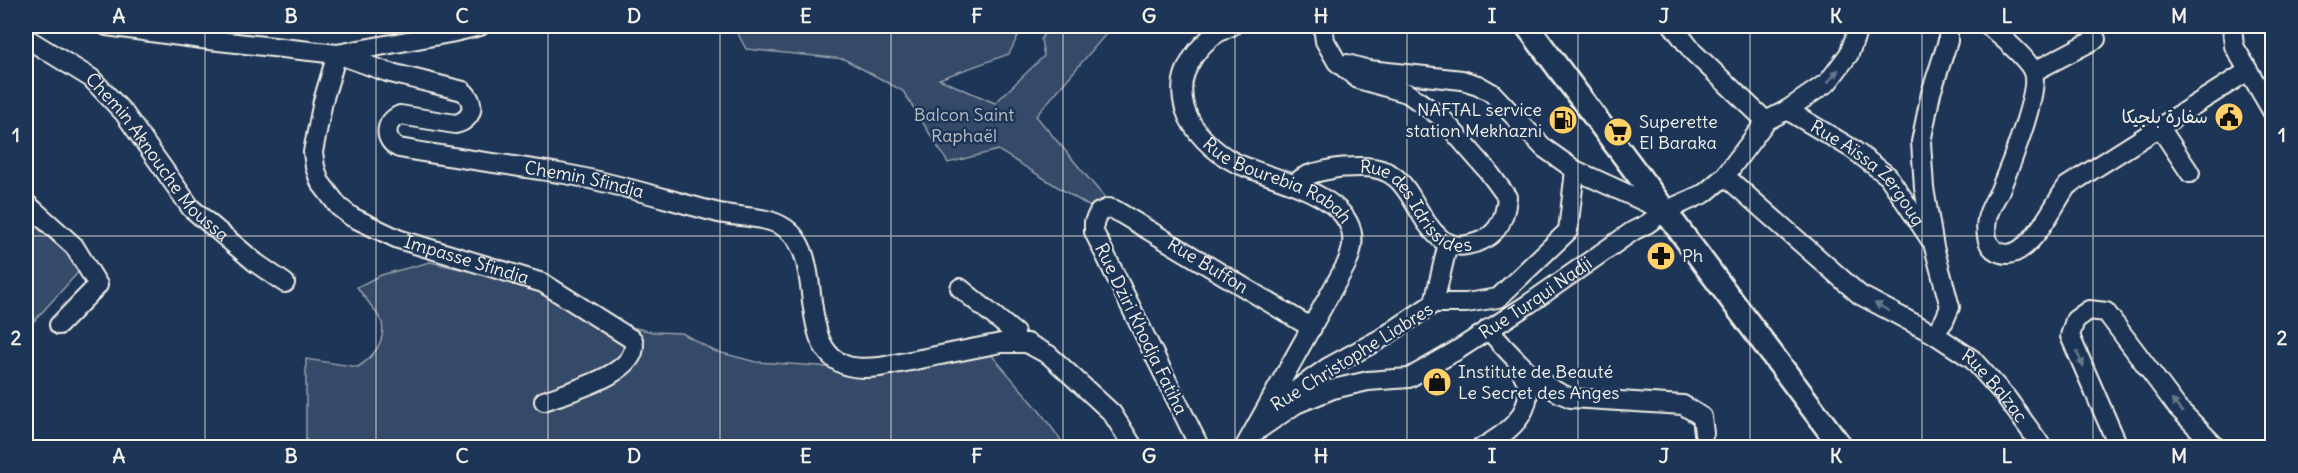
<svg xmlns="http://www.w3.org/2000/svg" width="2298" height="473" font-family="Delius,'Playpen Sans Arabic',sans-serif">
	<style>
		.green { fill: #354a67; stroke: #949ea8; stroke-width: 1.5 }
		.lines { fill: none; stroke-linecap: round; stroke-linejoin: round }
		.minor-casing { stroke: #f4f1e8; stroke-width: 22 }
		.major-casing { stroke: #f4f1e8; stroke-width: 27 }
		.minor { stroke: #1d3557; stroke-width: 18 }
		.major { stroke: #1d3557; stroke-width: 22 }
		.oneway { fill: #68778a }
		.grid { fill: none; stroke: #f4f1e8; stroke-width: 1.5; stroke-opacity: 0.55 }
		.labels { text-anchor: middle; stroke-width: 5; stroke-linejoin: round; paint-order: stroke }
		.poi-label { font-size: 18px; fill: #f4f1e8; stroke: #1d3557; text-anchor: start }
		.park-label { font-size: 18px; fill: #bbbfc1; stroke: #1d3557 }
		.street-label { font-size: 18px; fill: #f4f1e8; stroke: #1d3557 }
		.neatline { fill: none; stroke: #f4f1e8; stroke-width: 2 }
		.grid-label { font-size: 20px; text-anchor: middle; font-weight: bold; fill: #f4f1e8 }
	</style>
	<rect width="100%" height="100%" fill="#1d3557"/>
	<filter id="ink" filterUnits="userSpaceOnUse"><feTurbulence type="fractalNoise" baseFrequency=".0167" numOctaves="2"/><feDisplacementMap in="SourceGraphic" scale="12" xChannelSelector="R" yChannelSelector="G"/><feConvolveMatrix kernelMatrix="1 2 1 2 8 2 1 2 1" color-interpolation-filters="sRGB"/></filter>
	<g filter="url(#ink)">
		<!-- green -->
		<g class="green">
			<polygon points="734,26 1023,26 1009,54 939,79 995,103 1044,56 1041,39 1048,27 1055,26 1094,26 1106,34 1036,116 1105,198 1092,208 998,150 948,163 903,91 844,59 746,49"/>
			<polygon points="26,217 82,268 26,330"/>
			<path d="M430 262 517 282 618 324 653 332 682 333 714 351 756 362 820 366 861 375 920 370 961 355 989 352 1038 409 1066 447H306V359L358 367C372 358 386 342 382 323 379 314 363 296 357 287L381 275Z"/>
		</g>
		<g class="lines">
			<!-- minor casing -->
			<g class="minor-casing">
				<g id="minor">
					<path id="s1" d="M107 26 209 40 337 54 387 72 463 91C477 103 473 120 455 124L400 115C384 122 383 140 399 148 454 158 510 165 565 174 616 183 665 199 715 212 737 218 766 215 785 228 828 257 793 349 848 366 859 369 869 368 880 367L1001 343H1027L1049 355 1112 413 1134 448"/>
					<path id="s2" d="M480 26 450 33 337 54 323 101 313 152 315 167 320 182 339 207 352 217 398 239 543 283 633 340C643 373 567 392 544 401"/>
					<path id="s3" d="M1232 26C1210 34 1194 51 1185 73 1181 84 1182 98 1185 109 1192 131 1214 152 1234 162 1274 182 1379 196 1346 265L1244 448"/>
					<polyline points="1673,26 1693,52 1766,121"/>
					<path d="M1989 26C2001 37 2028 58 2033 72 2040 92 2009 169 2000 190 1996 199 1989 208 1987 219 1985 232 1986 249 2001 253 2028 262 2054 204 2067 186L2248 71"/>
					<polyline points="2232,26 2234,46 2272,111"/>
					<path id="s4" d="M26 38 91 78 124 113 191 208 256 263 285 283"/>
					<polyline points="1347,64 1369,70 1462,80 1478,85 1492,93 1544,148 1575,170 1665,211"/>
					<polyline points="2033,72 2096,39"/>
					<path id="s5" d="M1787 110 1851 148 1888 176 1930 239"/>
					<polyline points="2159,126 2190,173"/>
					<path id="s6" d="M1725 176 1860 295 1934 334 1972 359 2006 397 2043 448"/>
					<path id="s7" d="M1295 184C1305 173 1319 172 1332 169 1341 167 1351 167 1360 167 1413 166 1409 212 1441 239 1449 245 1457 247 1467 245 1494 240 1505 224 1507 197L1488 171 1441 117 1407 93 1358 79 1337 62 1325 41 1323 26"/>
					<polyline points="26,203 74,246 98,285 59,325"/>
					<polyline points="960,288 1015,333 1015,342"/>
					<polyline points="1434,303 1448,243"/>
					<path d="M1488 329C1512 356 1536 385 1571 398L1683 405 1702 417 1704 433"/>
					<polyline points="1934,334 1944,321 1950,307 1934,247 1924,188 1921,142 1931,93 1948,41 1948,26"/>
					<polyline points="1275,405 1327,368 1382,338 1434,303 1466,303 1498,298 1568,231 1575,170"/>
					<path id="s8" d="M1252 434 1296 404 1333 389 1368 381 1409 378 1456 351 1530 303 1633 231 1647 224 1665 211 1705 193 1725 176 1766 121 1787 110 1828 82 1849 54 1859 26"/>
					<path id="s9" d="M1200 448 1094 232V222L1099 212 1109 208 1115 210 1312 328"/>
					<path d="M1481 448C1504 435 1529 419 1528 388 1528 382 1522 373 1519 367"/>
					<polyline points="2119,448 2070,336 2075,320 2089,310 2106,312 2177,407 2217,448"/>
				</g>
			</g>
			<!-- major casing -->
			<g class="major-casing">
				<polyline id="major" points="1527,26 1842,448"/>
			</g>
			<!-- minor -->
			<use href="#minor" class="minor"/>
			<!-- major -->
			<use href="#major" class="major"/>
		</g>
		<!-- one-way arrows -->
		<defs><path id="oneway-solid" d="M-6-.8H1V-3.2L6.5 0L1 3.2V.8H-6Z" transform="scale(1.5)"/></defs>
		<g class="oneway">
			<use href="#oneway-solid" transform="translate(1833 76) rotate(-51)"/>
			<use href="#oneway-solid" transform="translate(1882 307) rotate(-150)"/>
			<use href="#oneway-solid" transform="translate(2080 359) rotate(66)"/>
			<use href="#oneway-solid" transform="translate(2177 406) rotate(-130)"/>
		</g>
	</g>
	<!-- grid -->
	<path class="grid" d="M205 26V448M376 26V448M548 26V448M720 26V448M891 26V448M1063 26V448M1235 26V448M1407 26V448M1578 26V448M1750 26V448M1922 26V448M2093 26V448M26 236H2272"/>
	<!-- icons -->
	<defs>
		<g id="civic-disc" transform="scale(1.5)"><circle r="9.5" fill="#ffd166" stroke="#1d3557"/><path d="M-.6-6.5H3V-4.5H.6V-3L4-1V1h2V6H-6V1h2V-1L-.6-3ZM-1.2 2.5V6h2.4V2.5Z" fill="#111"/></g>
		<g id="fuel-disc" transform="scale(1.5)"><circle r="9.5" fill="#ffd166" stroke="#1d3557"/><path d="M-5.5-6h7V0h2V4h1.3V-2.5L3-4.5l.8-.8L6-3V5H2.5V1h-1V6h-7ZM-4.2-4.7v3.2H.2V-4.7Z" fill="#111"/></g>
		<g id="supermarket-disc" transform="scale(1.5)"><circle r="9.5" fill="#ffd166" stroke="#1d3557"/><path d="M-6-5.5h2.5l.6 2H6L4.5 2H-2.5L-4.4-4H-6ZM-1.5 3.2a1.3 1.3 0 1 0 .1 0ZM3 3.2a1.3 1.3 0 1 0 .1 0Z" fill="#111"/></g>
		<g id="pharmacy-disc" transform="scale(1.5)"><circle r="9.5" fill="#ffd166" stroke="#1d3557"/><path d="M-2-6h4v4h4v4h-4v4h-4v-4h-4v-4h4Z" fill="#111"/></g>
		<g id="shop-disc" transform="scale(1.5)"><circle r="9.5" fill="#ffd166" stroke="#1d3557"/><path d="M-5-2.5h2.3a2.7 3.5 0 0 1 5.4 0H5L5.5 6h-11ZM-1.5-2.5h3a1.5 2.3 0 0 0-3 0Z" fill="#111"/></g>
	</defs>
	<g fill-rule="evenodd">
		<use href="#civic-disc" x="2229" y="117"/>
		<use href="#fuel-disc" x="1563" y="120"/>
		<use href="#supermarket-disc" x="1618" y="132"/>
		<use href="#pharmacy-disc" x="1661" y="256"/>
		<use href="#shop-disc" x="1437" y="382"/>
	</g>
	<g class="labels">
		<!-- poi labels -->
		<g class="poi-label">
			<text x="1542" y="116" text-anchor="end">NAFTAL service<tspan x="1542" dy="21">station Mekhazni</tspan></text>
			<text x="2208" y="123" text-anchor="end">سفارة بلجيكا</text>
			<text x="1639" y="128">Superette<tspan x="1639" dy="21">El Baraka</tspan></text>
			<text x="1682" y="262">Ph</text>
			<text x="1458" y="378">Institute de Beauté<tspan x="1458" dy="21">Le Secret des Anges</tspan></text>
		</g>
		<!-- park labels -->
		<g class="park-label">
			<text x="964" y="121">Balcon Saint<tspan x="964" dy="21">Raphaël</tspan></text>
		</g>
		<!-- street labels -->
		<g class="street-label">
			<text dy="6" stroke="none"><textPath href="#s4" startOffset="180">Chemin Aknouche Moussa</textPath></text>
			<text dy="6" stroke="none"><textPath href="#s5" startOffset="104">Rue Aïssa Zergoug</textPath></text>
			<text dy="6" stroke="none"><textPath href="#s1" startOffset="694">Chemin Sfindja</textPath></text>
			<text dy="6" stroke="none"><textPath href="#s3" startOffset="226">Rue Bourebia Rabah</textPath></text>
			<text dy="6" stroke="none"><textPath href="#s7" startOffset="142">Rue des Idrissides</textPath></text>
			<text dy="6" stroke="none"><textPath href="#s2" startOffset="448">Impasse Sfindja</textPath></text>
			<text dy="6" stroke="none"><textPath href="#s9" startOffset="387">Rue Buffon</textPath></text>
			<text dy="6" stroke="none"><textPath href="#s8" startOffset="320">Rue Turqui Nadji</textPath></text>
			<text transform="translate(1141 329) rotate(64)" y="6">Rue Dziri Khodja Fatiha</text>
			<text transform="translate(1352 357) rotate(-32)" y="6">Rue Christophe Liabres</text>
			<text dy="6" stroke="none"><textPath href="#s6" startOffset="344">Rue Balzac</textPath></text>
		</g>
	</g>
	<!-- margin -->
	<rect width="2298" height="473" fill="none" stroke="#1d3557" stroke-width="66"/>
	<rect x="33" y="33" width="2232" height="407" class="neatline"/>
	<g class="grid-label">
		<text x="119" y="23">A</text>
		<text x="291" y="23">B</text>
		<text x="462" y="23">C</text>
		<text x="634" y="23">D</text>
		<text x="806" y="23">E</text>
		<text x="977" y="23">F</text>
		<text x="1149" y="23">G</text>
		<text x="1321" y="23">H</text>
		<text x="1492" y="23">I</text>
		<text x="1664" y="23">J</text>
		<text x="1836" y="23">K</text>
		<text x="2007" y="23">L</text>
		<text x="2179" y="23">M</text>
		<text x="16" y="142">1</text>
		<text x="2282" y="142">1</text>
		<text x="16" y="345">2</text>
		<text x="2282" y="345">2</text>
		<text x="119" y="463">A</text>
		<text x="291" y="463">B</text>
		<text x="462" y="463">C</text>
		<text x="634" y="463">D</text>
		<text x="806" y="463">E</text>
		<text x="977" y="463">F</text>
		<text x="1149" y="463">G</text>
		<text x="1321" y="463">H</text>
		<text x="1492" y="463">I</text>
		<text x="1664" y="463">J</text>
		<text x="1836" y="463">K</text>
		<text x="2007" y="463">L</text>
		<text x="2179" y="463">M</text>
	</g>
</svg>
